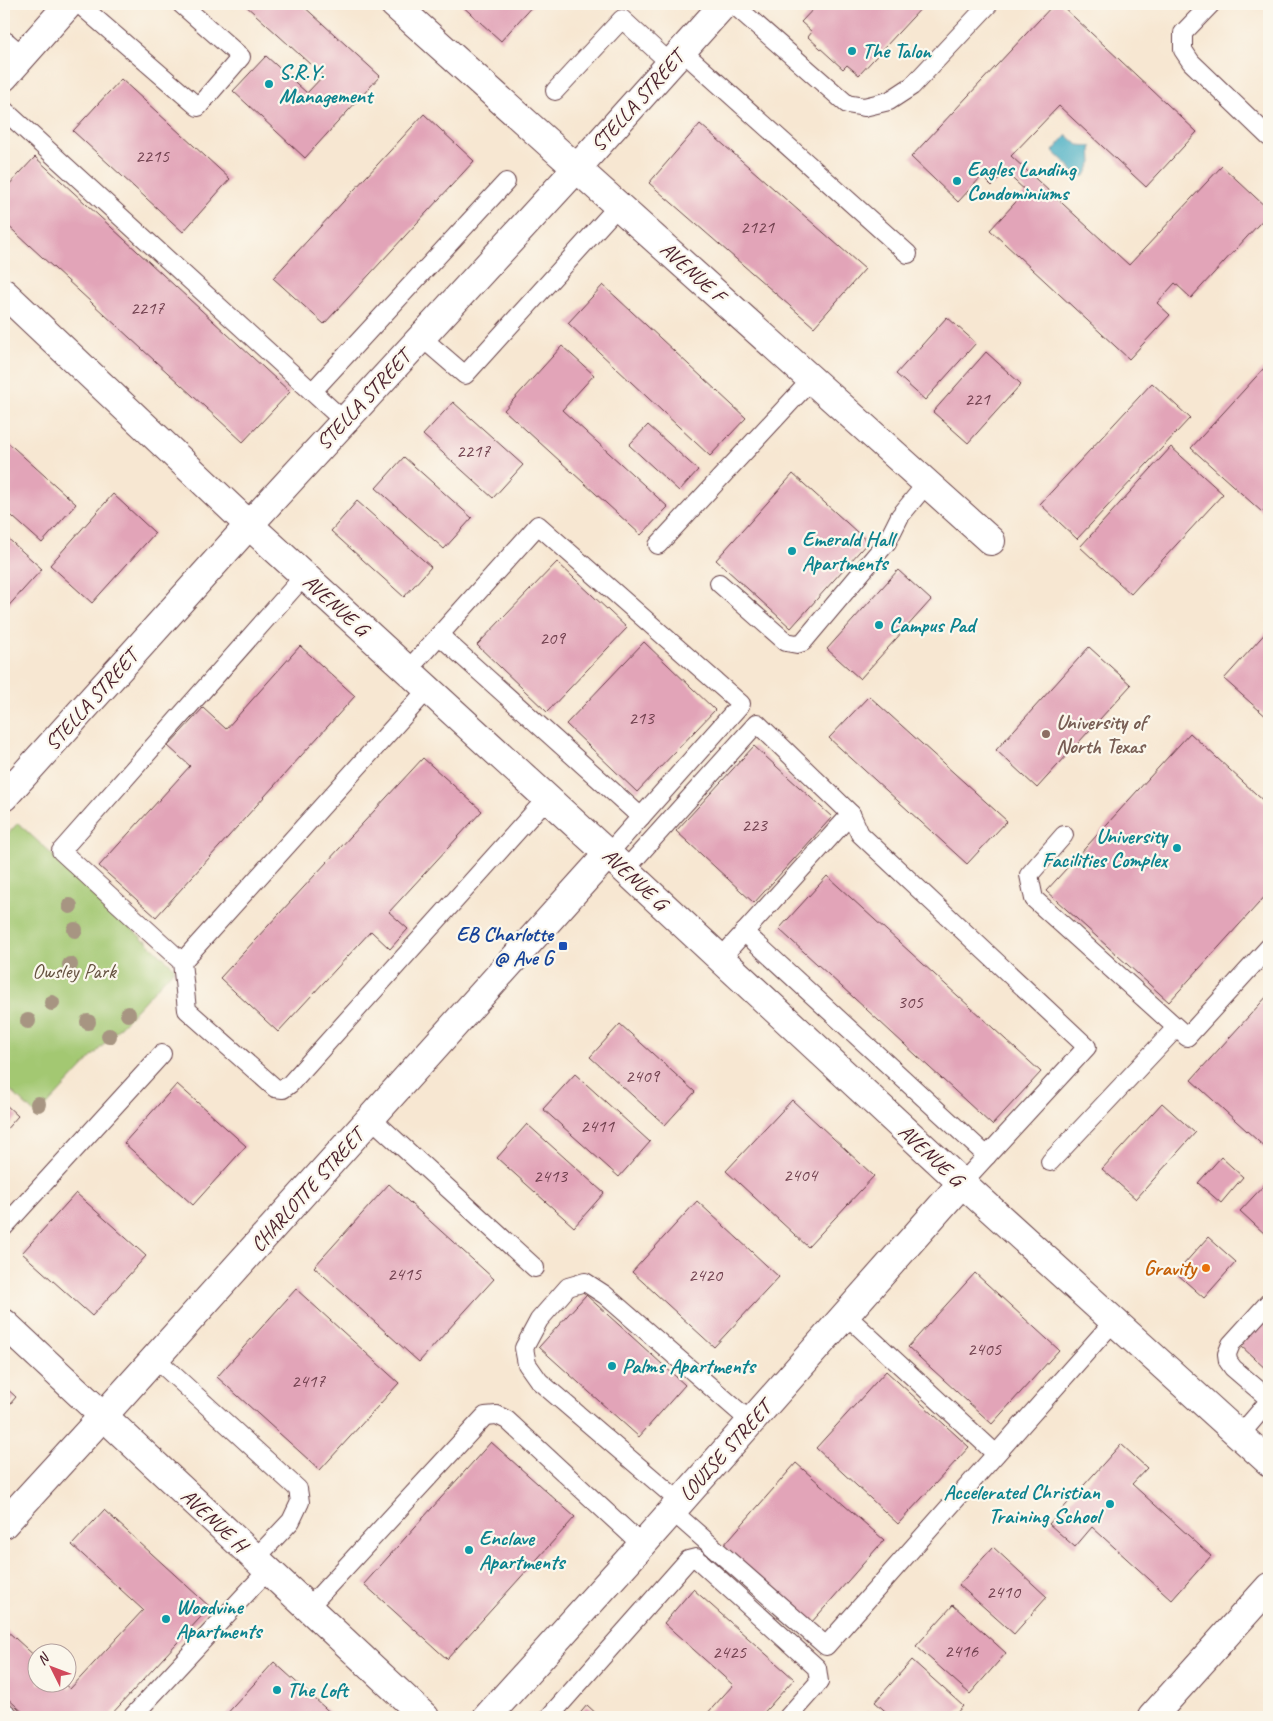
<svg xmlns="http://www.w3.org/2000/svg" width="1273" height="1721" font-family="Caveat,sans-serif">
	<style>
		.green { fill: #a3c872; stroke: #76744e }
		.water { fill: #42acc2; stroke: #466676 }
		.building { fill: #e2a4b8 }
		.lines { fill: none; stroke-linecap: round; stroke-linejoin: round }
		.lane-casing { stroke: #643d44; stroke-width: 20 }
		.street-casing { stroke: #643d44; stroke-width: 30 }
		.secondary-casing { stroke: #643d44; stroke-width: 30 }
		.lane { stroke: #fff; stroke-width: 18 }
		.street { stroke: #fff; stroke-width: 28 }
		.secondary { stroke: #fff; stroke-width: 28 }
		.tree { fill: #a79582 }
		.culture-dot { fill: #0f9aa8; stroke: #fbf7ec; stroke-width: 2 }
		.education-dot { fill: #8d6e63; stroke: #fbf7ec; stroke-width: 2 }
		.transit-dot { fill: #1a4fb4; stroke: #fbf7ec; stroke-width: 2 }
		.food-dot { fill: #e8710a; stroke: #fbf7ec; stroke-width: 2 }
		.labels { text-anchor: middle; stroke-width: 4.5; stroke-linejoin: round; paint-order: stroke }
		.number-label { font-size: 19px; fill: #70404e }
		.culture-label { font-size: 21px; font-weight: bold; fill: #0d838f; stroke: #fbf7ec; text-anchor: start }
		.street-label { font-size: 21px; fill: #4a1f2b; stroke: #fbf7ec }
		.education-label { font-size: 21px; font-weight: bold; fill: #785e54; stroke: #fbf7ec; text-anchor: start }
		.transit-label { font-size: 21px; font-weight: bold; fill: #164399; stroke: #fbf7ec; text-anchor: end }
		.park-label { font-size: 21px; fill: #655240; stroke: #fbf7ec }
		.food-label { font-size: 21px; font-weight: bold; fill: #c56008; stroke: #fbf7ec; text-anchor: end }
	</style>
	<rect width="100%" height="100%" fill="#fbf7ec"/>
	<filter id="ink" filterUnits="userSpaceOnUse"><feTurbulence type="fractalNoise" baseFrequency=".02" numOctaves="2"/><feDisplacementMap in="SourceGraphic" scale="10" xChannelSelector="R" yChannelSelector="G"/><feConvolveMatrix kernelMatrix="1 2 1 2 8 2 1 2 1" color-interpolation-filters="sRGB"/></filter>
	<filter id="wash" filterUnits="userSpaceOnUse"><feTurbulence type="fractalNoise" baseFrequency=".0096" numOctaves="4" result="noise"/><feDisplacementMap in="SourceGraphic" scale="20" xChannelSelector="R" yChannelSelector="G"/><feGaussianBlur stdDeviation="1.12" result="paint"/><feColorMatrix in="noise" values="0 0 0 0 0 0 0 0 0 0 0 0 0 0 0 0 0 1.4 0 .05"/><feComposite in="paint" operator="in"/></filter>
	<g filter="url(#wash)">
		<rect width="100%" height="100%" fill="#f7e7d2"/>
		<!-- green -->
		<polygon class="green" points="18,823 144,940 147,940 147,942 175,968 37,1116 4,1084 4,838"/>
		<!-- water -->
		<polygon class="water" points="1067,135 1078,145 1091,146 1092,162 1085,176 1076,177 1069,166 1053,151"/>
		<g id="blocks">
			<!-- building -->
			<g class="building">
				<polygon points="244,4 301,4 380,76 305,158 233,91 266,56 307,93 323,76"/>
				<polygon points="460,4 534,4 501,41"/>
				<polygon points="818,4 925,4 859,75 847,65 843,69 808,37 812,32 801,22"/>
				<polygon points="1054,4 1060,4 1197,132 1146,187 1059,106 1011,156 1129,265 1222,166 1269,210 1269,213 1191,298 1175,283 1157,303 1170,315 1129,359 990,230 1026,191 1005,172 992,186 982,176 958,202 911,157"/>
				<polygon points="121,79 230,179 183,232 73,131"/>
				<polygon points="424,114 474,161 324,324 273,278"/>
				<polygon points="700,124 865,269 814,327 649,183"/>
				<polygon points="35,157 290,392 243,442 4,222 4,190"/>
				<polygon points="603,285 746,418 710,456 568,323"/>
				<polygon points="947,317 976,343 925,400 896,374"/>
				<polygon points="562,346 594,375 562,410 668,507 641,535 504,410"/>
				<polygon points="986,352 1021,384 968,443 933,412"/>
				<polygon points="1265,367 1269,371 1269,504 1262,512 1191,448"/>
				<polygon points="1152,383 1190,418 1077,539 1040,504"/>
				<polygon points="453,402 523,465 493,498 423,435"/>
				<polygon points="648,425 698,470 679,491 629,445"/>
				<polygon points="4,439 76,504 42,543 4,509"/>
				<polygon points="1171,447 1223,494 1131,594 1080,547"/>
				<polygon points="404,457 472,518 444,549 376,488"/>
				<polygon points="793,474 868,542 791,628 716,560"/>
				<polygon points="113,494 155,533 92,603 50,565"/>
				<polygon points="357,501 431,567 404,597 331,531"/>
				<polygon points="4,535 42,569 4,611"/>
				<polygon points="557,562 627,628 547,712 477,645"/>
				<polygon points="898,570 931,600 860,679 827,649"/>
				<polygon points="1269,629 1269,719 1224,679"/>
				<polygon points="644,642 715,710 637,792 566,724"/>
				<polygon points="300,646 355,696 156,917 99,866 190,766 168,746 203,708 226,729"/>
				<polygon points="1089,647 1131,685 1037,788 996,750"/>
				<polygon points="869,696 1007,821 967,864 829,738"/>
				<polygon points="1190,733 1269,806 1269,892 1169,1002 1046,891"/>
				<polygon points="754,746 832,817 754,903 676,831"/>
				<polygon points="423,758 482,811 389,912 408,929 390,949 371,931 278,1032 220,978"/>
				<polygon points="827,876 1041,1072 992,1125 779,929"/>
				<polygon points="1269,994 1269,1151 1191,1080"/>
				<polygon points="620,1024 695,1092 665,1125 590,1057"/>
				<polygon points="575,1074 650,1142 619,1177 543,1109"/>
				<polygon points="177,1084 246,1146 193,1205 124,1143"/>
				<polygon points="792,1100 874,1176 808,1247 726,1171"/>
				<polygon points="4,1103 18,1116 4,1132"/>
				<polygon points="1162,1103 1195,1133 1136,1199 1102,1169"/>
				<polygon points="527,1124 604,1193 574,1227 497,1158"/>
				<polygon points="1221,1157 1243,1177 1221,1203 1198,1183"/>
				<polygon points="1267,1182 1269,1184 1269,1233 1267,1236 1240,1211"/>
				<polygon points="389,1184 494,1279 419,1362 314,1267"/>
				<polygon points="76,1193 146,1256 92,1316 22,1253"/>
				<polygon points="697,1201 779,1277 714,1347 632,1272"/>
				<polygon points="1208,1237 1236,1262 1204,1298 1176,1273"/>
				<polygon points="975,1273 1059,1350 992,1424 908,1347"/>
				<polygon points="296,1289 399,1383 320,1470 217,1377"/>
				<polygon points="586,1295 685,1385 639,1437 539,1347"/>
				<polygon points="1269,1314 1269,1372 1240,1345"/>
				<polygon points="886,1371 969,1447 898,1524 816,1448"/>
				<polygon points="4,1386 16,1397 4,1411"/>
				<polygon points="491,1442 575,1517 447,1659 364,1584"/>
				<polygon points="1121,1444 1147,1468 1132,1484 1211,1556 1172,1600 1092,1527 1075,1547 1049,1524"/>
				<polygon points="796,1463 884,1540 811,1623 723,1546"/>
				<polygon points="104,1510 210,1607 109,1717 28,1717 4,1695 4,1628 38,1659 38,1684 64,1684 70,1689 143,1610 72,1545"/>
				<polygon points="993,1547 1047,1597 1014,1634 959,1585"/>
				<polygon points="693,1589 794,1679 760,1717 704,1717 733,1685 664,1623"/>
				<polygon points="953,1605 1006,1653 970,1694 916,1646"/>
				<polygon points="912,1660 963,1706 953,1717 892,1717 875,1702"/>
				<polygon points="274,1662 335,1717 224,1717"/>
				<polygon points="587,1705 600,1717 577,1717"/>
				<polygon points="868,1711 875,1717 862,1717"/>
			</g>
		</g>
	</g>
	<g filter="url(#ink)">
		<use href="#blocks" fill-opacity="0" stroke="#643d44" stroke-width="1"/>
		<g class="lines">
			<!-- lane casing -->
			<g class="lane-casing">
				<g id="lane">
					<polyline points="79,4 198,107 241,57 181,4"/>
					<polyline points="733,4 847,104 864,107 889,101 912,86 989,4"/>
					<polyline points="1211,4 1183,33 1183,50 1191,62 1269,137"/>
					<polyline points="682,51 908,254"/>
					<polyline points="555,91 622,19 671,64"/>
					<polyline points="4,110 344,421"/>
					<polyline points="421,337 465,375 619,205"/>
					<polyline points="312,392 506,182"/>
					<polyline points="658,545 812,379"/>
					<polyline points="304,576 61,851 182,962 187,1010 275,1088 283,1089 290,1084 547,798"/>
					<polyline points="719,583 786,642 797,644 803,642 887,542 900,516 927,483"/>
					<polyline points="439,635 641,817"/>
					<polyline points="408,670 538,525 741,704 608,854"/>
					<polyline points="1064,835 1029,875 1034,899 1187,1037 1269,947"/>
					<polyline points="625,870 757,723 851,814 860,834 1087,1047 962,1183"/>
					<polyline points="744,932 987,1156"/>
					<polyline points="720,959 851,814"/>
					<polyline points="182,962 428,689"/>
					<polyline points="371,1118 535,1268"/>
					<polyline points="1050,1162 1176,1028"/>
					<polyline points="4,1227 162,1054"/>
					<polyline points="1269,1302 1231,1344 1227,1354 1228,1361 1233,1368 1269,1399"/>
					<polyline points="846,1315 996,1454"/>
					<polyline points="155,1358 298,1489 300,1502 291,1521 255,1559"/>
					<polyline points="1240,1435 1269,1401"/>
					<polyline points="680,1502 539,1381 527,1364 524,1348 539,1320 568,1287 585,1282 605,1295 751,1422"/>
					<polyline points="672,1511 826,1646 1114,1321"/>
					<polyline points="308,1608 485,1416 497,1415 507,1420 642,1545"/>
					<polyline points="4,1711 11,1717"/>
					<polyline points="132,1717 268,1570"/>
					<polyline points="549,1717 688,1560 696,1558 817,1668 819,1682 788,1717"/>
				</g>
			</g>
			<!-- street casing -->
			<g class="street-casing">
				<g id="street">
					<polyline points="394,4 991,541"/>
					<polyline points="4,46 19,59"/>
					<polyline points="4,293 249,525 608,854 962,1183 1269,1462"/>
					<polyline points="4,797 249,525 577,168 724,4"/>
					<polyline points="4,1323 425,1717"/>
					<polyline points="4,1524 103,1416 608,854"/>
					<polyline points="487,1717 642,1545 962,1183"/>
					<polyline points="1152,1717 1269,1587"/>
				</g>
			</g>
			<!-- secondary casing -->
			<g class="secondary-casing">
				<polyline id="secondary" points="4,77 69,4"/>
			</g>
			<!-- lane -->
			<use href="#lane" class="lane"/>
			<!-- street -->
			<use href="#street" class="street"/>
			<!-- secondary -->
			<use href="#secondary" class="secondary"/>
		</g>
		<!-- trees -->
		<g class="tree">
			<circle cx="70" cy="906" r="8"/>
			<circle cx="75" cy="930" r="8"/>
			<circle cx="70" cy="965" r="8"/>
			<circle cx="52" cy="1003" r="8"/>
			<circle cx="128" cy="1014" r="8"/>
			<circle cx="28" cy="1021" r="8"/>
			<circle cx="88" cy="1022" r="8"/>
			<circle cx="109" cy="1036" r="8"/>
			<circle cx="38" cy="1104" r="8"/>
		</g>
	</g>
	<!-- markers -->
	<g class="culture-dot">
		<circle cx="852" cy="51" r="5"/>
		<circle cx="269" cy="84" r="5"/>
		<circle cx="957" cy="181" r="5"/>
		<circle cx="792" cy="551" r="5"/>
		<circle cx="879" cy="625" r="5"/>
		<circle cx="1177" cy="848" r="5"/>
		<circle cx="612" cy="1366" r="5"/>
		<circle cx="1110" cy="1504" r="5"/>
		<circle cx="469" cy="1550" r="5"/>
		<circle cx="166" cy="1619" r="5"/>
		<circle cx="277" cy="1690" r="5"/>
	</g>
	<circle class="education-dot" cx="1046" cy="734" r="5"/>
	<rect class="transit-dot" x="558" y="941" width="10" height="10" rx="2.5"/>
	<circle class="food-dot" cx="1206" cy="1268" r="5"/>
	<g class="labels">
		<!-- number labels -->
		<g class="number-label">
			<text x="152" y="162">2215</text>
			<text x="757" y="233">2121</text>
			<text x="147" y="314">2217</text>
			<text x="977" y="405">221</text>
			<text x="473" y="457">2217</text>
			<text x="552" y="644">209</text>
			<text x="641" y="724">213</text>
			<text x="754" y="831">223</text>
			<text x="910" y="1008">305</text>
			<text x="642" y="1082">2409</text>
			<text x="597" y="1132">2411</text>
			<text x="800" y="1181">2404</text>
			<text x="550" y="1182">2413</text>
			<text x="404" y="1280">2415</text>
			<text x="705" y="1281">2420</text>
			<text x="984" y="1355">2405</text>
			<text x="308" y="1387">2417</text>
			<text x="1003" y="1598">2410</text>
			<text x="961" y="1657">2416</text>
			<text x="729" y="1658">2425</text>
		</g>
		<!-- culture labels -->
		<g class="culture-label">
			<text x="862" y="58">The Talon</text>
			<text x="279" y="79">S.R.Y.<tspan x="279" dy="24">Management</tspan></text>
			<text x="967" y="176">Eagles Landing<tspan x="967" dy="24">Condominiums</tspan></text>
			<text x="802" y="546">Emerald Hall<tspan x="802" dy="24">Apartments</tspan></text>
			<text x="889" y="632">Campus Pad</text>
			<text x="1167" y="843" text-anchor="end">University<tspan x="1167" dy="24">Facilities Complex</tspan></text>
			<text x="622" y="1373">Palms Apartments</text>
			<text x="1100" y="1499" text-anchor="end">Accelerated Christian<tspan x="1100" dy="24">Training School</tspan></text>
			<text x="479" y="1545">Enclave<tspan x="479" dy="24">Apartments</tspan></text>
			<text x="176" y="1614">Woodvine<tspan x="176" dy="24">Apartments</tspan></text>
			<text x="287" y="1697">The Loft</text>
		</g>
		<!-- street labels -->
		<g class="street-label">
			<text transform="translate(637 101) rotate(-48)" y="7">STELLA STREET</text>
			<text transform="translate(693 272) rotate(42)" y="7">AVENUE F</text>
			<text transform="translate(363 400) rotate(-47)" y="7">STELLA STREET</text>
			<text transform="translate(336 605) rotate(42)" y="7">AVENUE G</text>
			<text transform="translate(91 700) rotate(-48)" y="7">STELLA STREET</text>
			<text transform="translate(635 879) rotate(43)" y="7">AVENUE G</text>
			<text transform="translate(931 1155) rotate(43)" y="7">AVENUE G</text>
			<text transform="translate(307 1190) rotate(-48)" y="7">CHARLOTTE STREET</text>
			<text transform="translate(725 1451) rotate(-48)" y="7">LOUISE STREET</text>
			<text transform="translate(214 1520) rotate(43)" y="7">AVENUE H</text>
		</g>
		<!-- education labels -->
		<g class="education-label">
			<text x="1056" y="729">University of<tspan x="1056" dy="24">North Texas</tspan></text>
		</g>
		<!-- transit labels -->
		<g class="transit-label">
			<text x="553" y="941">EB Charlotte<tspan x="553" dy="24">@ Ave G</tspan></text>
		</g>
		<!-- park labels -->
		<g class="park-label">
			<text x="74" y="978">Owsley Park</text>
		</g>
		<!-- food labels -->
		<g class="food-label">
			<text x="1196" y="1275">Gravity</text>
		</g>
	</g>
	<!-- margin -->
	<rect width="1273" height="1721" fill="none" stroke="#fbf7ec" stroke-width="20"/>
	<!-- north arrow -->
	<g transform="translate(52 1668) rotate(312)"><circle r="24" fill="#fbf7ec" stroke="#b4a19f"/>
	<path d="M0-4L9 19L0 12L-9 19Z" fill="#d1495b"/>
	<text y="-8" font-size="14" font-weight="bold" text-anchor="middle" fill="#4a1f2b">N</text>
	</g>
</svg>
